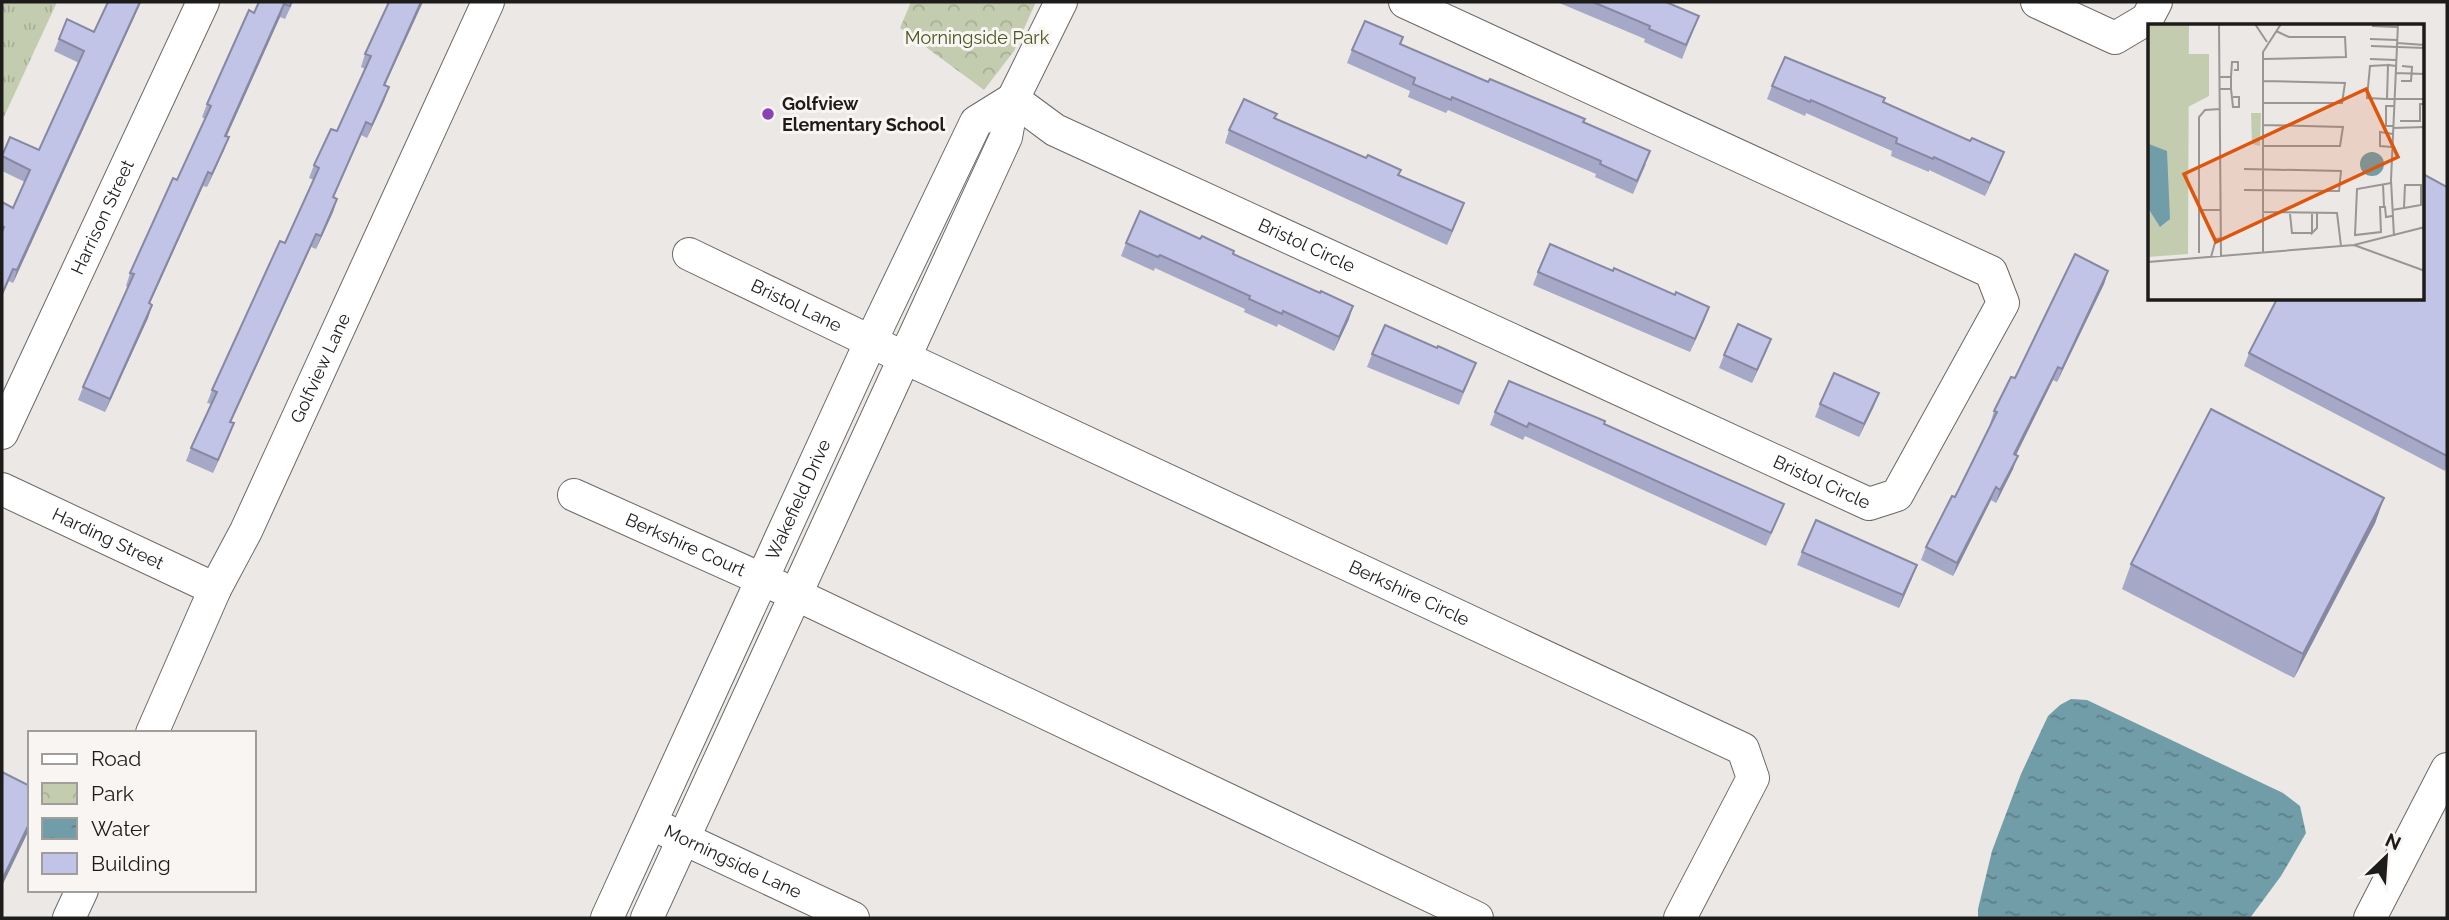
<svg xmlns="http://www.w3.org/2000/svg" width="2449" height="920" font-family="Raleway,sans-serif">
	<style>
		.grass { fill: url(#grass-tufts) }
		.park { fill: url(#park-crowns) }
		.water { fill: url(#water-ripples) }
		.lines { fill: none; stroke-linecap: round; stroke-linejoin: round }
		.minor-casing { stroke: #6b6966; stroke-width: 34 }
		.minor { stroke: #fff; stroke-width: 32 }
		.wall { fill: #a6a8c7 }
		.shaded-wall { fill: #8788a2 }
		.building { fill: #c1c3e7; stroke: #8788a2; stroke-width: 2 }
		.poi-dot { fill: #8a42b5; stroke: #f8f5f2; stroke-width: 2.5 }
		.labels { text-anchor: middle; stroke-width: 6; stroke-linejoin: round; paint-order: stroke }
		.park-label { font-size: 18px; fill: #4a561f; stroke: #f8f5f2 }
		.poi-label { font-size: 18px; font-weight: bold; fill: #1d1c1b; stroke: #f8f5f2; text-anchor: start }
		.street-label { font-size: 18px; fill: #1d1c1b; stroke: #f8f5f2 }
		.inset-road { fill: none; stroke: #999694; stroke-width: 2 }
		.view { fill: #de560d; fill-opacity: 0.15; stroke: #de560d; stroke-width: 3.5 }
		.inset-edge { fill: none; stroke: #1d1c1b; stroke-width: 3.5 }
	</style>
	<defs>
		<pattern id="grass-tufts" width="24" height="20" patternUnits="userSpaceOnUse" patternTransform="scale(1.75)"><rect width="24" height="20" fill="#c4ccb0"/><path d="M3 7l-1-3M5 7V3M7 7l1-3M15 17l-1-3M17 17v-4M19 17l1-3" fill="none" stroke="#a8af97"/></pattern>
		<pattern id="park-crowns" width="20" height="18" patternUnits="userSpaceOnUse" patternTransform="scale(1.75)"><rect width="20" height="18" fill="#c4ccb0"/><path d="M2 6a3 3 0 1 1 6 0M12 15a3 3 0 1 1 6 0" fill="none" stroke="#a8af97"/></pattern>
		<pattern id="water-ripples" width="26" height="14" patternUnits="userSpaceOnUse" patternTransform="scale(1.75)"><rect width="26" height="14" fill="#719da8"/><path d="M2 4q2-2 4 0t4 0M15 11q2-2 4 0t4 0" fill="none" stroke="#5c7f88"/></pattern>
	</defs>
	<rect width="100%" height="100%" fill="#ebe8e5"/>
	<!-- grass -->
	<polygon class="grass" points="2,2 57,2 2,121"/>
	<!-- park -->
	<polygon class="park" points="911,2 1036,2 1014,51 984,90 900,28"/>
	<!-- water -->
	<polygon class="water" points="2071,699 2087,700 2283,793 2300,806 2306,833 2281,876 2250,918 1978,918 1978,909 1992,851 2021,774 2048,716 2060,705"/>
	<g class="lines">
		<!-- minor casing -->
		<g class="minor-casing">
			<g id="minor">
				<polyline points="2037,2 2115,38 2147,19 2156,2"/>
				<path id="s1" d="M1013 99 1055 130 1869 504 1897 495 2003 303 1991 272 1405 2"/>
				<path id="s2" d="M689 254 903 357 1743 749 1753 778 1680 918"/>
				<path id="s3" d="M2 433 203 2"/>
				<path id="s4" d="M2 489 215 589"/>
				<path id="s5" d="M574 495 797 595 1477 918"/>
				<path id="s6" d="M152 733 215 589 246 531 488 2"/>
				<path id="s7" d="M665 830 853 918"/>
				<polyline points="69,918 82,890"/>
				<path id="s8" d="M607 918 871 341 976 122 1013 99"/>
				<polyline points="647,918 1006,137 1013,99 1061,2"/>
				<polyline points="2370,918 2447,769"/>
			</g>
		</g>
		<!-- minor -->
		<use href="#minor" class="minor"/>
	</g>
	<!-- wall -->
	<g class="wall">
		<polygon points="105,2 141,2 13,283 9,281 2,296 2,202 13,208 25,182 2,171 2,156 39,150 79,63 54,51 59,39 94,32 107,3"/>
		<polygon points="293,2 285,19 280,17 226,136 224,150 207,187 203,186 150,303 152,305 148,318 105,412 78,400 83,387 128,287 126,286 130,273 177,180 205,119 202,117 207,104 254,13"/>
		<polygon points="1557,2 1666,2 1694,29 1682,59 1644,42 1645,39"/>
		<polygon points="413,22 385,85 389,87 384,101 367,138 361,135 333,197 337,199 333,212 316,249 311,247 231,422 229,436 213,473 186,461 191,448 211,404 207,403 212,390 285,243 314,180 309,178 314,165 337,131 365,69 361,67 365,54"/>
		<polygon points="1401,44 1583,122 1646,164 1633,194 1595,177 1596,174 1448,110 1446,113 1408,97 1410,91 1347,63 1352,50"/>
		<polygon points="1772,86 1884,102 1970,141 2004,152 1985,196 1929,170 1929,172 1891,156 1892,151 1806,113 1805,116 1767,99"/>
		<polygon points="1275,118 1399,175 1464,203 1447,245 1225,143 1229,130"/>
		<polygon points="2447,187 2447,466 2445,471 2244,366 2249,353"/>
		<polygon points="1126,243 1233,254 1349,319 1334,351 1278,324 1277,327 1244,312 1245,309 1155,268 1154,271 1121,256"/>
		<polygon points="1613,271 1709,307 1690,352 1533,285 1538,272"/>
		<polygon points="2108,271 2104,284 2057,382 2053,380 2016,455 2013,469 1996,503 1991,500 1953,576 1921,560 1926,547 1955,497 1991,425 1990,424 1994,411 2015,378"/>
		<polygon points="1771,339 1752,383 1719,368 1724,355"/>
		<polygon points="1437,348 1476,363 1459,405 1367,367 1372,354"/>
		<polygon points="1879,393 1859,437 1815,417 1820,404"/>
		<polygon points="1495,412 1604,424 1779,517 1766,546 1525,436 1523,440 1490,425"/>
		<polygon points="2384,498 2375,523 2294,678 2122,589 2131,564"/>
		<polygon points="1802,552 1912,578 1899,608 1797,565"/>
	</g>
	<!-- shaded-wall -->
	<g class="shaded-wall">
		<polygon points="140,2 141,2 13,283 17,270"/>
		<polygon points="421,2 423,2 379,98 384,85"/>
		<polygon points="284,4 280,17 221,149 225,136"/>
		<polygon points="389,87 384,101 367,138 372,125"/>
		<polygon points="366,122 361,135 328,210 333,197"/>
		<polygon points="229,137 224,150 207,187 212,174"/>
		<polygon points="2004,152 1999,165 1985,196 1990,183"/>
		<polygon points="208,172 203,186 144,316 149,303"/>
		<polygon points="337,199 333,212 316,249 321,236"/>
		<polygon points="1464,203 1459,216 1447,245 1452,231"/>
		<polygon points="316,234 311,247 225,435 230,422"/>
		<polygon points="2108,271 2104,284 2057,382 2062,369"/>
		<polygon points="152,305 148,318 105,412 110,399"/>
		<polygon points="1353,306 1349,319 1334,351 1339,337"/>
		<polygon points="1709,307 1704,321 1690,352 1695,339"/>
		<polygon points="1771,339 1766,352 1752,383 1757,370"/>
		<polygon points="2058,367 2053,380 2010,467 2014,454"/>
		<polygon points="1879,393 1874,406 1859,437 1864,424"/>
		<polygon points="234,423 229,436 213,473 218,460"/>
		<polygon points="2018,456 2013,469 1996,503 2000,490"/>
		<polygon points="1996,487 1991,500 1953,576 1957,563"/>
		<polygon points="2384,498 2375,523 2294,678 2303,654"/>
		<polygon points="1917,565 1912,578 1899,608 1903,595"/>
		<polygon points="30,822 30,828 2,886 2,880"/>
	</g>
	<!-- building -->
	<g class="building">
		<polygon points="108,2 140,2 17,270 13,269 2,294 2,232 4,227 2,226 2,202 13,208 30,170 2,156 10,137 39,150 84,51 59,39 67,19 94,32"/>
		<polygon points="259,2 291,2 290,6 284,4 225,136 229,137 212,174 208,172 149,303 152,305 110,399 83,387 134,274 130,273 173,178 177,180 211,106 207,104 249,10 254,13"/>
		<polygon points="389,2 421,2 384,85 389,87 372,125 366,122 333,197 337,199 321,236 316,234 230,422 234,423 218,460 191,448 217,392 212,390 280,241 285,243 319,168 314,165 331,129 337,131 371,56 365,54"/>
		<polygon points="1593,2 1666,2 1699,16 1686,45 1649,29 1650,26"/>
		<polygon points="1365,21 1403,37 1400,44 1488,82 1490,79 1585,119 1583,122 1650,151 1637,181 1600,164 1601,161 1452,97 1451,100 1413,84 1415,78 1352,50"/>
		<polygon points="1785,57 1885,98 1883,102 1970,141 1972,138 2004,152 1990,183 1934,157 1933,159 1896,143 1897,138 1811,100 1810,102 1772,86"/>
		<polygon points="1244,99 1277,114 1274,118 1366,158 1368,155 1401,170 1398,175 1464,203 1452,231 1229,130"/>
		<polygon points="2423,174 2447,187 2447,456 2249,353 2277,299 2423,299"/>
		<polygon points="1140,211 1200,239 1202,236 1234,251 1233,254 1320,293 1321,291 1353,306 1339,337 1283,311 1282,314 1249,299 1250,296 1160,255 1158,257 1126,243"/>
		<polygon points="1550,244 1613,271 1614,268 1675,295 1676,292 1709,307 1695,339 1538,272"/>
		<polygon points="2075,254 2108,271 2062,369 2058,367 2014,454 2018,456 2000,490 1996,487 1957,563 1926,547 1952,496 1955,497 1997,412 1994,411 2011,377 2015,378"/>
		<polygon points="1738,324 1771,339 1757,370 1724,355"/>
		<polygon points="1385,325 1437,348 1438,346 1476,363 1463,392 1372,354"/>
		<polygon points="1834,373 1879,393 1864,424 1820,404"/>
		<polygon points="1509,381 1605,421 1604,424 1784,504 1771,533 1529,423 1527,427 1495,412"/>
		<polygon points="2211,409 2384,498 2303,654 2131,564"/>
		<polygon points="1816,520 1917,565 1903,595 1802,552"/>
		<polygon points="2,772 30,786 30,822 2,880"/>
	</g>
	<!-- markers -->
	<circle class="poi-dot" cx="768" cy="114" r="7"/>
	<g class="labels">
		<!-- park labels -->
		<g class="park-label">
			<text x="977" y="44">Morningside Park</text>
		</g>
		<!-- poi labels -->
		<g class="poi-label">
			<text x="782" y="110">Golfview<tspan x="782" dy="21">Elementary School</tspan></text>
		</g>
		<!-- street labels -->
		<g class="street-label">
			<text dy="6" stroke="none"><textPath href="#s3" startOffset="238">Harrison Street</textPath></text>
			<text dy="6" stroke="none"><textPath href="#s1" startOffset="329">Bristol Circle</textPath></text>
			<text dy="6" stroke="none"><textPath href="#s2" startOffset="119">Bristol Lane</textPath></text>
			<text dy="6" stroke="none"><textPath href="#s6" startOffset="402">Golfview Lane</textPath></text>
			<text dy="6" stroke="none"><textPath href="#s1" startOffset="896">Bristol Circle</textPath></text>
			<text dy="6" stroke="none"><textPath href="#s8" startOffset="460">Wakefield Drive</textPath></text>
			<text dy="6" stroke="none"><textPath href="#s4" startOffset="117">Harding Street</textPath></text>
			<text dy="6" stroke="none"><textPath href="#s5" startOffset="122">Berkshire Court</textPath></text>
			<text dy="6" stroke="none"><textPath href="#s2" startOffset="796">Berkshire Circle</textPath></text>
			<text dy="6" stroke="none"><textPath href="#s7" startOffset="75">Morningside Lane</textPath></text>
		</g>
	</g>
	<!-- overview -->
	<g transform="translate(2148 24)">
		<rect width="276" height="276" fill="#ebe8e5"/>
		<path d="M0 0H41L40 230 0 233Z" fill="#c4ccb0"/>
		<path d="M40 30H61V72L40 83ZM103 89H113L112 122 104 120Z" fill="#c4ccb0"/>
		<path d="M1 120 19 127 22 195 12 203 0 184ZM212 140a12 12 0 1 1 24 0a12 12 0 1 1-24 0Z" fill="#719da8"/>
		<path class="inset-road" d="M71 0 73 232M107 0 119 18M224 2 249 3M222 15 249 16M249 19 277 21M223 22 277 24M115 35 198 33 197 13H141L128 7M222 35 248 36M248 42 240 41 239 75H277M248 49 277 50M72 53H83V65H72M83 53 84 38H90V46H86M253 57H263L264 43 254 42M83 65 85 83H91V73H85M239 75 219 74 222 42 240 41M115 79H194L197 59 115 57M252 97H272V80H277M245 102H238V82H246M245 104 277 103M115 122H192L195 103 115 101M244 123 232 122V108L245 110M243 159 209 165 207 211 233 208 232 183H237L238 193 244 192M235 160 236 183M96 166 191 167 193 147 96 145M51 186H72M244 186 256 184 257 161H273V181L256 184M114 188 189 189 193 222M142 190 144 209H164M164 190V209L169 204V188M246 212 243 156 250 0M206 221 277 247M115 228V28L133 0M51 229V93L57 86 72 85M63 233 68 215 73 214M0 238 206 221 277 203"/>
		<path class="view" d="M218 65 250 133 68 218 36 150Z"/>
		<rect width="276" height="276" class="inset-edge"/>
	</g>
	<!-- border -->
	<rect width="2449" height="920" fill="none" stroke="#1d1c1b" stroke-width="7"/>
	<!-- legend -->
	<rect x="28" y="731" width="228" height="161" fill="#f8f5f2" stroke="#a09e9c" stroke-width="2"/>
	<rect x="42" y="754" width="35" height="10" fill="#ffffff" stroke="#a09e9c" stroke-width="2"/>
	<text x="91" y="766" font-size="21" fill="#1d1c1b">Road</text>
	<rect x="42" y="783" width="35" height="21" fill="url(#park-crowns)" stroke="#a09e9c" stroke-width="2"/>
	<text x="91" y="801" font-size="21" fill="#1d1c1b">Park</text>
	<rect x="42" y="818" width="35" height="21" fill="url(#water-ripples)" stroke="#a09e9c" stroke-width="2"/>
	<text x="91" y="836" font-size="21" fill="#1d1c1b">Water</text>
	<rect x="42" y="853" width="35" height="21" fill="#c1c3e7" stroke="#a09e9c" stroke-width="2"/>
	<text x="91" y="871" font-size="21" fill="#1d1c1b">Building</text>
	<!-- north arrow -->
	<g transform="translate(2386 857) rotate(25)" stroke="#f8f5f2" stroke-width="5" paint-order="stroke">
	<path d="M0-5L12 26L0 18L-12 26Z" fill="#1d1c1b"/>
	<text y="-10" font-size="19" font-weight="bold" text-anchor="middle" fill="#1d1c1b">N</text>
	</g>
</svg>
